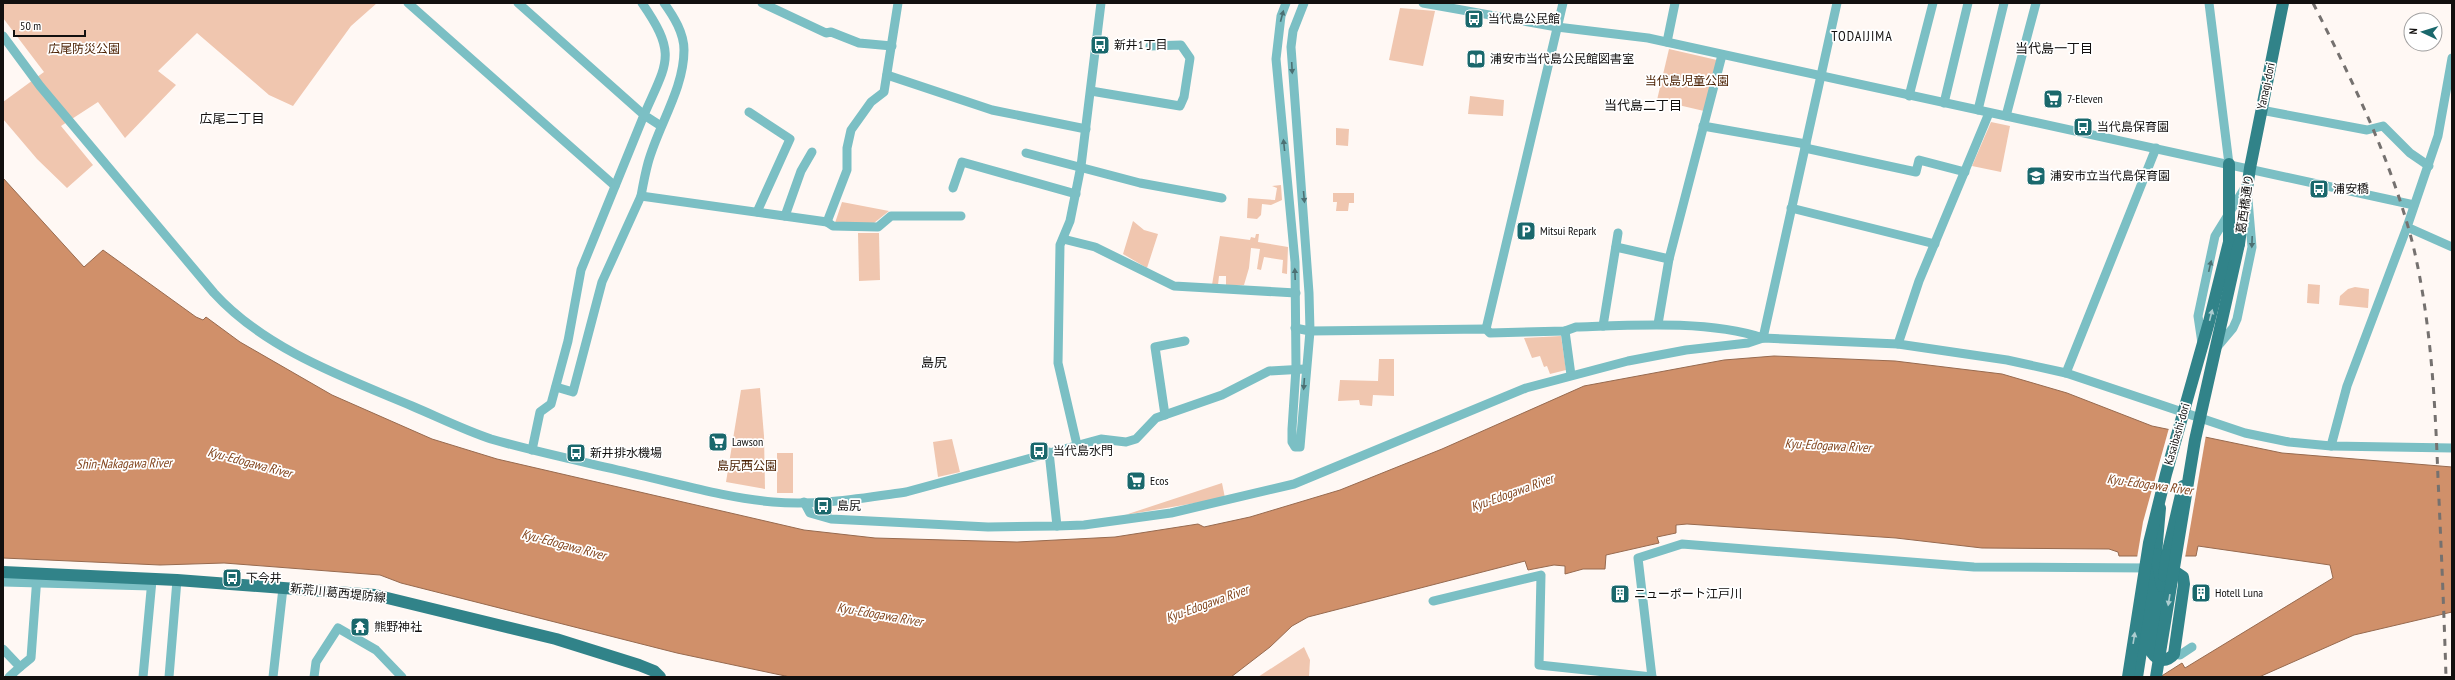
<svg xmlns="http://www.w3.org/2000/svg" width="2455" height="680" font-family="'PT Sans Narrow','Noto Sans JP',sans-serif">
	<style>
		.green { fill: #f0c6af }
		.water { fill: #d0906a; stroke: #976a4f }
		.pier { fill: #fff8f4 }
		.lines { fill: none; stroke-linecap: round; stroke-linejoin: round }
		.minor { stroke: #7bbfc4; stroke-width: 9 }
		.major { stroke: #318389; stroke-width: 12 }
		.rail { stroke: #75716f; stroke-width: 3; stroke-dasharray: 7 7; stroke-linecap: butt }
		.major-bridge { stroke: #318389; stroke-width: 12 }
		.oneway { fill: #4c7073 }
		.oneway2 { fill: #adcdd0 }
		.labels { text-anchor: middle; stroke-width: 3.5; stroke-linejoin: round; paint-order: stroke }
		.poi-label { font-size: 12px; fill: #12100f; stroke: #fff; text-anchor: start }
		.park-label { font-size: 12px; fill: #4c2204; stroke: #fff }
		.street-label { font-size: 12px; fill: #12100f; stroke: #fff }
		.neighbourhood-label { font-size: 13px; fill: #12100f; stroke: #fff }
		.water-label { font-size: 13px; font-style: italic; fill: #82441c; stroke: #fff }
		.quarter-label { font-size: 14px; letter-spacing: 1px; fill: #12100f; stroke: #fff }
	</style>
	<rect width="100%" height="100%" fill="#fff8f4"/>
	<!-- green -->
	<g class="green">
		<polygon points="3,3 377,3 351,26 293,106 269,95 197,33 158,71 176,85 125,138 98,102 61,126 93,165 67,188 37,159 3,119 3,102 44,72 3,18"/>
		<polygon points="1400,8 1435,11 1423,66 1389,60"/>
		<polygon points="1669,49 1717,60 1704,111 1657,100"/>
		<polygon points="1470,96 1504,100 1503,116 1468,114"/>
		<polygon points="1991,122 2010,126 2001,172 1972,166"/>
		<polygon points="1336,128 1349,129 1348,146 1336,145"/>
		<polygon points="1281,185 1282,200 1271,205 1262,204 1261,215 1257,219 1247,218 1248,198 1275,200 1277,188 1272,186"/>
		<polygon points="1333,193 1354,193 1354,203 1349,203 1348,211 1336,211 1337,202 1333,202"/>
		<polygon points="842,202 889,211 874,223 835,223"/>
		<polygon points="1133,221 1144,230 1158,234 1147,268 1123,254"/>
		<polygon points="858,233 879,233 880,280 859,281"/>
		<polygon points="1256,234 1259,234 1258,242 1288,247 1287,274 1282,273 1283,260 1264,257 1261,270 1257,269 1260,249 1251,248 1249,268 1244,285 1226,286 1226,276 1219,276 1218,285 1212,285 1220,236 1250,240 1251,237 1255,238"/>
		<polygon points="2308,284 2320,285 2319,304 2307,303"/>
		<polygon points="2355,287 2369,289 2368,308 2339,305 2340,296 2348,289"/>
		<polygon points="1561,336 1566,370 1550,374 1547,366 1544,367 1540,356 1532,358 1524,338"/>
		<polygon points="1379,359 1394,359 1394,396 1373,395 1372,406 1360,405 1359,400 1338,401 1340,380 1378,381"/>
		<polygon points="760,388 764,436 765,489 726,482 741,390"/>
		<polygon points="952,439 960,472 938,477 933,442"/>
		<rect x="777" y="453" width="16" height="40"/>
		<polygon points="1222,483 1225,498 1125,515"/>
		<polygon points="1304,647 1310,660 1309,677 1258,677"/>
	</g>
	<!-- water -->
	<polygon class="water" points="3,178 84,267 103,250 196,317 203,320 206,317 240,342 332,395 432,439 497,459 804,530 875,538 1017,542 1115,537 1198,524 1204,527 1250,517 1340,490 1442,449 1584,386 1724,360 1774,356 1895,361 2002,374 2067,393 2152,426 2282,453 2452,467 2452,612 2354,635 2259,677 2160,677 2182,663 2185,668 2333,578 2330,565 2198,546 2196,556 2119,556 2118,552 2109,549 1982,548 1896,538 1687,524 1676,525 1676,533 1657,537 1659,543 1606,555 1605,569 1583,569 1565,574 1565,566 1554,565 1528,570 1525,561 1308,617 1292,626 1270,647 1231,677 790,677 677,653 401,583 380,575 224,563 160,565 3,558"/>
	<!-- pier -->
	<polygon class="pier" points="2169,428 2206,435 2185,558 2137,558 2143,522"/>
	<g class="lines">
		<!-- minor -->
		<g class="minor">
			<polyline points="408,3 615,186"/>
			<polyline points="518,3 644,115 581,270 568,341 551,404 540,412 532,450"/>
			<path d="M642 3C678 55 667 62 644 115L661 126"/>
			<polyline points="762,3 826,33 831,32 859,43 892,46"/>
			<polyline points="1286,3 1281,16 1276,59 1295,262 1296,368 1292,429 1292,442 1295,447 1300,447 1310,331 1309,293 1291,47 1293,31 1304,3"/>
			<polyline points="1423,3 1557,27 1648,38 2414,205"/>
			<polyline points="2209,3 2229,164"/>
			<path d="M3 36 40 86 214 293C265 349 343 377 412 406 438 417 464 430 491 439 539 453 590 463 639 475 683 485 728 498 773 502 817 506 863 498 906 492L1101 439 1126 442 1136 439 1156 418 1222 395 1269 371 1305 369"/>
			<polyline points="1667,42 1675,3"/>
			<polyline points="2452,58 2438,136 2407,227 2452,247"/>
			<polyline points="887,75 992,110 1086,129"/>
			<polyline points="1091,91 1180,106 1184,97 1190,58 1181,45 1150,46"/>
			<polyline points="1909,96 1933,3"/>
			<polyline points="1944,103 1968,3"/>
			<polyline points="1978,110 2004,3"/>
			<polyline points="2261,110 2367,130 2383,126 2410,153 2429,166"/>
			<polyline points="749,112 790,139 757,212"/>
			<polyline points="2006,116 2036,3"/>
			<polyline points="1703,126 1806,144"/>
			<polyline points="1805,148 1916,172 1919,160 1965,172"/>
			<polyline points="1026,153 1140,183 1222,198"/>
			<polyline points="953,188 962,162 1076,194"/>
			<path d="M641 196C643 185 645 174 648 163 658 126 684 89 684 50 684 33 674 17 664 3"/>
			<polyline points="1791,208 1935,244"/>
			<polyline points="785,216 801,171 812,152"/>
			<polyline points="827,222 833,226 878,227 891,216 961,216"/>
			<polyline points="1063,239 1095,247 1174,286 1296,293"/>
			<polyline points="1616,247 1669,259"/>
			<polyline points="1658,324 1669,259 1722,55"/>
			<polyline points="1603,326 1618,233"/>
			<path d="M1295 328 1310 331 1486 329 1490 333 1565 331 1576 327C1633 325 1709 320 1763 338L1837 3"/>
			<polyline points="1486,329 1563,3"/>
			<polyline points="1565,331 1571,375"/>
			<polyline points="2202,343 2198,316 2215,236 2244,189"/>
			<polyline points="1898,344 1919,281 1989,113"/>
			<polyline points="2217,347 2233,328 2237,319 2252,247 2248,200"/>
			<polyline points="2066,373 2156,148"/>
			<polyline points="556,387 573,392 602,282 641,196 827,222 847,170 847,148 851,130 871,102 884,92 898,3"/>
			<polyline points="1165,415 1155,347 1185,341"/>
			<polyline points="1077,445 1058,363 1060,245 1070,221 1081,166 1101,3"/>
			<polyline points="2331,446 2347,386 2407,227"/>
			<polyline points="1049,452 1057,526"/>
			<polyline points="804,502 810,513 831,519 988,527 1057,526 1084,525 1171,513 1294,484 1526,388 1628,361 1686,350 1748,343 1763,338 1898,344 2007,360 2066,373 2245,433 2289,442 2331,446 2452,448"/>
			<polyline points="3,582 151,586"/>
			<polyline points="1433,601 1541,575 1539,665 1652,677"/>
			<polyline points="3,649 20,667 9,677"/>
			<polyline points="2174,654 2180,655 2192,647"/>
			<polyline points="20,667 31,658 37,576"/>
			<polyline points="143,677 152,580"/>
			<polyline points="169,677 177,580"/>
			<polyline points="273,677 283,588"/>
			<polyline points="314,677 316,662 338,628 376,650 402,677"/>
			<polyline points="1652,677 1638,558 1682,544 1974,567 2151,568"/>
		</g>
		<!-- major -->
		<g class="major">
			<polyline points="2229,242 2229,164"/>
			<polyline points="2239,244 2250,168 2283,3"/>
			<polyline points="2156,554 2160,508"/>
			<polyline points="2167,555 2183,486"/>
			<polyline points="3,572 177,580 375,595 556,639 639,665 654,671 660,677"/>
			<path d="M2137 677 2154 568 2177 573 2183 577 2184 584 2174 654C2167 662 2158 662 2152 653L2162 586"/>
		</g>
		<!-- rail -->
		<path class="rail" d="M2313 3C2353 82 2391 159 2413 245 2431 321 2435 400 2438 478 2441 544 2444 611 2446 677"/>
		<!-- major-bridge -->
		<g class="major-bridge">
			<polyline points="2156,554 2162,586"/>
			<polyline points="2164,576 2167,555"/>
			<polyline points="2128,677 2149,543 2166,474 2209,322 2229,242"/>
			<polyline points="2156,677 2195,440 2239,244"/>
		</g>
	</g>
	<!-- one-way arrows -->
	<defs><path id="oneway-solid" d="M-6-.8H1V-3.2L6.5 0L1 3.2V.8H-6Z"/></defs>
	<g class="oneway">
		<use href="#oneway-solid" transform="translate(1282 16) rotate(-75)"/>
		<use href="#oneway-solid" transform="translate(1292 68) rotate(87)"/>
		<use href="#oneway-solid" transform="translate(1284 145) rotate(-96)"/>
		<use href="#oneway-solid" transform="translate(1304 197) rotate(85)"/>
		<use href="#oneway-solid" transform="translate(2252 242) rotate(92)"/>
		<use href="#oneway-solid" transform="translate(2210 266) rotate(-77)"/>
		<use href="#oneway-solid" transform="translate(1295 274) rotate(-92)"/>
		<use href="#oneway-solid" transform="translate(1304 384) rotate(94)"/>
	</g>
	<g class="oneway2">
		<use href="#oneway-solid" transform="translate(2211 315) rotate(-76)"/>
		<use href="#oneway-solid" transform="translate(2169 600) rotate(99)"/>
		<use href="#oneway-solid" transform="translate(2134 638) rotate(-81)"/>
	</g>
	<!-- icons -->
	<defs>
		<g id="bus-square" transform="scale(1)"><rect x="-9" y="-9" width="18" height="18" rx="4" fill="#1a686c" stroke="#fff"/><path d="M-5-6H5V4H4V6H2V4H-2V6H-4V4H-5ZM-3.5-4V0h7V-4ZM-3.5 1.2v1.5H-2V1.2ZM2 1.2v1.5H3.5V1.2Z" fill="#fff"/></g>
		<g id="library-square" transform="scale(1)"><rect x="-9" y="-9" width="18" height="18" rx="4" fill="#1a686c" stroke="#fff"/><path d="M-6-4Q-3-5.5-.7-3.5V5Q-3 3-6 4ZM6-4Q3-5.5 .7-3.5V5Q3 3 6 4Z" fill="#fff"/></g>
		<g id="supermarket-square" transform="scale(1)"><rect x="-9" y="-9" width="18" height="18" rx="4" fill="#1a686c" stroke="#fff"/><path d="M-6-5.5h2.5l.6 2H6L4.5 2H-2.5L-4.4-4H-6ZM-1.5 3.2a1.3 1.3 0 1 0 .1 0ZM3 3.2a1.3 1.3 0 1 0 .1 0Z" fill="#fff"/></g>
		<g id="school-square" transform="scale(1)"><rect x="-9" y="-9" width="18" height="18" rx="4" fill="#1a686c" stroke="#fff"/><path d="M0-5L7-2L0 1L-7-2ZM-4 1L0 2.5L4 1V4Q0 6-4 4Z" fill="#fff"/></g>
		<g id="parking-square" transform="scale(1)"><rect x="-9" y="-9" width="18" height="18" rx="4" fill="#1a686c" stroke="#fff"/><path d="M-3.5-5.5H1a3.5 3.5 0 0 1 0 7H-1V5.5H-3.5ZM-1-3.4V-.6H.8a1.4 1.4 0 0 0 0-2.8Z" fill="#fff"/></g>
		<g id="building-square" transform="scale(1)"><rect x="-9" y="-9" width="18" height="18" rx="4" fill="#1a686c" stroke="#fff"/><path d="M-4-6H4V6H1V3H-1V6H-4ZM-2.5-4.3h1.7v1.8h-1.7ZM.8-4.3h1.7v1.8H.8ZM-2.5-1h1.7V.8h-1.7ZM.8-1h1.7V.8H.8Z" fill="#fff"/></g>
		<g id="temple-square" transform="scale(1)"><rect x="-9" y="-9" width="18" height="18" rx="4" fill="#1a686c" stroke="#fff"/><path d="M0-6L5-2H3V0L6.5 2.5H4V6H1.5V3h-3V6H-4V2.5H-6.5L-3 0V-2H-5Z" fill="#fff"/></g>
	</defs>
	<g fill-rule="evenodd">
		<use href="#bus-square" x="1474" y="19"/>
		<use href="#bus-square" x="1100" y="45"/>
		<use href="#library-square" x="1476" y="59"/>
		<use href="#supermarket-square" x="2053" y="99"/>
		<use href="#bus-square" x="2083" y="127"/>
		<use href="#school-square" x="2036" y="176"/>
		<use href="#bus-square" x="2319" y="189"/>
		<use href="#parking-square" x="1526" y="231"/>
		<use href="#supermarket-square" x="718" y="442"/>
		<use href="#bus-square" x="1039" y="451"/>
		<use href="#bus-square" x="576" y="453"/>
		<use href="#supermarket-square" x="1136" y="481"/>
		<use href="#bus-square" x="823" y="506"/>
		<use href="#bus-square" x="232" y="578"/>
		<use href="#building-square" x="2201" y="593"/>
		<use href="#building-square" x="1620" y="594"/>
		<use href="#temple-square" x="360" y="627"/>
	</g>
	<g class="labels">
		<!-- poi labels -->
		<g class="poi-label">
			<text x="1488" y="23">当代島公民館</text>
			<text x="1114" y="49">新井1丁目</text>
			<text x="1490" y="63">浦安市当代島公民館図書室</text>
			<text x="2067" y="103">7-Eleven</text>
			<text x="2097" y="131">当代島保育園</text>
			<text x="2050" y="180">浦安市立当代島保育園</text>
			<text x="2333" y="193">浦安橋</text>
			<text x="1540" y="235">Mitsui Repark</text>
			<text x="732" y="446">Lawson</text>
			<text x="1053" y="455">当代島水門</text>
			<text x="590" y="457">新井排水機場</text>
			<text x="1150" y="485">Ecos</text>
			<text x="837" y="510">島尻</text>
			<text x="246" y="582">下今井</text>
			<text x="2215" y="597">Hotell Luna</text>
			<text x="1634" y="598">ニューポート江戸川</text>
			<text x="374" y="631">熊野神社</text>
		</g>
		<!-- park labels -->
		<g class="park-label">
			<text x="84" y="53">広尾防災公園</text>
			<text x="1687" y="85">当代島児童公園</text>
			<text x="747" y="470">島尻西公園</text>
		</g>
		<!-- street labels -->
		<g class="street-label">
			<text transform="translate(2266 86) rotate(-78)" y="4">Yanagi-dori</text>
			<text transform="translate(2245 204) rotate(-82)" y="4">葛西橋通り</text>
			<text transform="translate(2177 434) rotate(-74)" y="4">Kasaibashi-dori</text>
			<text transform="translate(338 593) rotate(6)" y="4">新荒川葛西堤防線</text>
		</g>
		<!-- neighbourhood labels -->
		<g class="neighbourhood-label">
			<text x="2054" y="53">当代島一丁目</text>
			<text x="1643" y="110">当代島二丁目</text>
			<text x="232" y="123">広尾二丁目</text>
			<text x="934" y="367">島尻</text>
		</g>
		<!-- water labels -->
		<g class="water-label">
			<text transform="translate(1828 445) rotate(3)" y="5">Kyu-Edogawa River</text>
			<text transform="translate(250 462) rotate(15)" y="5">Kyu-Edogawa River</text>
			<text transform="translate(124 463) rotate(-1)" y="5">Shin-Nakagawa River</text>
			<text transform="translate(2150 484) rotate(8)" y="5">Kyu-Edogawa River</text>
			<text transform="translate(1512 492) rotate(-20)" y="5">Kyu-Edogawa River</text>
			<text transform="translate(564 544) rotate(15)" y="5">Kyu-Edogawa River</text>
			<text transform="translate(1207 603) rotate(-20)" y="5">Kyu-Edogawa River</text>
			<text transform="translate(880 614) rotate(10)" y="5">Kyu-Edogawa River</text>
		</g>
		<!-- quarter labels -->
		<g class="quarter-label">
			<text x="1862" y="41">TODAIJIMA</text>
		</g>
	</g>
	<!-- border -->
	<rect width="2455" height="680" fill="none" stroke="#12100f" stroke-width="8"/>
	<!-- north arrow -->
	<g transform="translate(2423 32) rotate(274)"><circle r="19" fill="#ffffff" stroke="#a09f9f"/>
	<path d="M0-3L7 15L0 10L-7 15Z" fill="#1a686c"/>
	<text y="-6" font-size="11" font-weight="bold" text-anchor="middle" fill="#12100f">N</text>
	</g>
	<!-- scale -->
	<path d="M14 30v6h71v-6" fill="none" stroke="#12100f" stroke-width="2"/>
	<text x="20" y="30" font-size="12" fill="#12100f" stroke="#ffffff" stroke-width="3" paint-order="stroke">50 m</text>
</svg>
